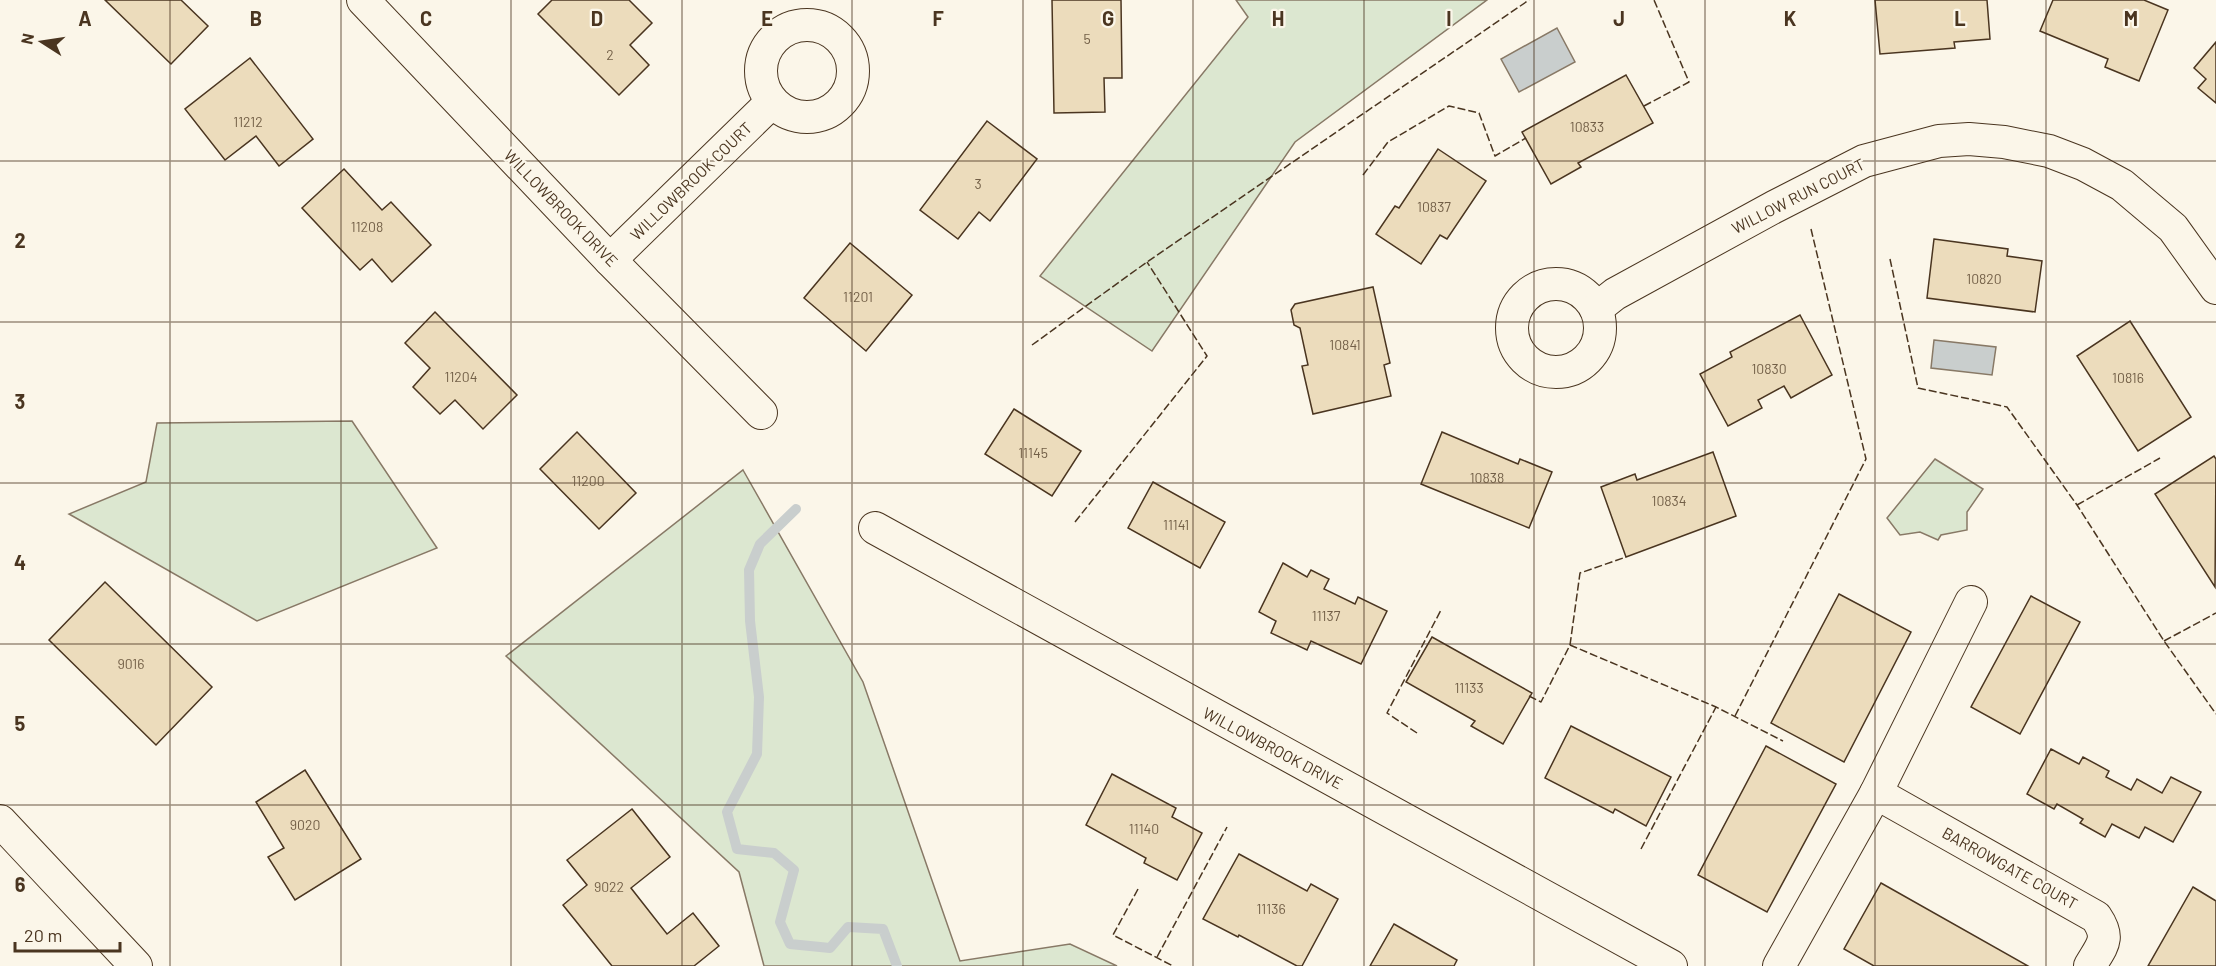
<svg xmlns="http://www.w3.org/2000/svg" width="2216" height="966" font-family="Barlow,sans-serif">
	<style>
		.green { fill: #dce7d0; stroke: #887966; stroke-width: 1.5 }
		.water { fill: #c9cecd; stroke: #887966; stroke-width: 1.5 }
		.lines { fill: none; stroke-linecap: round; stroke-linejoin: round }
		.stream { stroke: #c9cecd; stroke-width: 10 }
		.building { fill: #ecdcbc; stroke: #4a3520; stroke-width: 1.5 }
		.street-casing { stroke: #4a3520; stroke-width: 34 }
		.street { stroke: #fbf6e9; stroke-width: 32 }
		.fence { stroke: #4a3520; stroke-width: 1.5; stroke-dasharray: 8 3; stroke-linecap: butt }
		.grid { fill: none; stroke: #4a3520; stroke-width: 1.5; stroke-opacity: 0.55 }
		.labels { text-anchor: middle; stroke-width: 4.5; stroke-linejoin: round; paint-order: stroke }
		.number-label { font-size: 14px; fill: #725f47 }
		.street-label { font-size: 16px; fill: #4a3520; stroke: #fbf6e9 }
		.grid-label { font-size: 20px; text-anchor: middle; font-weight: bold; fill: #4a3520; stroke: #fbf6e9; stroke-width: 4.5; stroke-linejoin: round; paint-order: stroke }
	</style>
	<rect width="100%" height="100%" fill="#fbf6e9"/>
	<!-- green -->
	<g class="green">
		<polygon points="1236,0 1487,0 1295,142 1152,351 1040,276 1248,17"/>
		<polygon points="352,421 437,548 257,621 69,514 146,482 157,423"/>
		<polygon points="1935,459 1983,489 1967,512 1967,530 1941,535 1938,540 1920,532 1900,535 1887,518"/>
		<polygon points="743,470 863,682 960,961 1070,944 1117,966 764,966 739,872 506,656"/>
	</g>
	<!-- water -->
	<g class="water">
		<polygon points="1557,28 1575,62 1519,92 1501,59"/>
		<polygon points="1934,340 1996,347 1992,375 1931,368"/>
	</g>
	<g class="lines">
		<!-- stream -->
		<polyline class="stream" points="796,509 760,544 749,570 750,621 759,697 757,754 727,812 737,849 774,853 794,870 780,922 790,944 830,948 848,927 883,929 897,966"/>
	</g>
	<!-- building -->
	<g class="building">
		<polygon points="105,0 181,0 208,26 171,64"/>
		<polygon points="552,0 629,0 652,23 630,45 649,65 619,95 538,14"/>
		<polygon points="1052,0 1121,0 1122,78 1104,78 1105,112 1054,113"/>
		<polygon points="1875,0 1987,0 1990,39 1954,42 1955,48 1880,54"/>
		<polygon points="2053,0 2144,0 2168,10 2139,81 2105,67 2108,59 2040,31"/>
		<polygon points="2216,42 2216,103 2198,88 2206,79 2194,68"/>
		<polygon points="250,58 313,139 279,166 256,136 225,160 185,109"/>
		<polygon points="1626,75 1653,123 1578,163 1581,167 1551,184 1522,132"/>
		<polygon points="987,121 1037,159 990,221 979,212 958,239 920,210"/>
		<polygon points="1438,149 1486,181 1447,239 1440,235 1421,264 1376,234 1395,206 1399,208"/>
		<polygon points="344,169 382,210 391,202 431,245 392,282 372,259 360,270 302,208"/>
		<polygon points="1934,239 2008,249 2007,256 2042,261 2035,312 1927,298"/>
		<polygon points="850,243 912,295 866,351 804,298"/>
		<polygon points="1373,287 1390,363 1384,365 1391,396 1313,414 1302,366 1308,365 1300,328 1294,325 1291,310 1295,304"/>
		<polygon points="435,312 517,395 483,429 455,400 440,414 413,387 430,368 405,343"/>
		<polygon points="1800,315 1832,375 1791,398 1784,386 1758,400 1762,408 1728,426 1700,374 1732,357 1730,352"/>
		<polygon points="2130,321 2191,417 2138,451 2077,356"/>
		<polygon points="1014,409 1081,451 1052,496 985,454"/>
		<polygon points="577,432 636,493 599,529 540,469"/>
		<polygon points="1442,432 1518,464 1520,459 1552,472 1529,528 1421,484"/>
		<polygon points="1713,452 1736,516 1626,557 1601,487 1635,474 1637,480"/>
		<polygon points="2214,456 2216,459 2215,587 2155,494"/>
		<polygon points="1153,482 1225,522 1200,568 1128,528"/>
		<polygon points="1283,563 1307,577 1311,570 1329,579 1324,589 1355,604 1358,597 1387,611 1361,664 1311,641 1307,650 1271,633 1276,621 1259,612"/>
		<polygon points="105,582 212,687 156,745 49,640"/>
		<polygon points="1839,594 1911,632 1844,762 1771,723"/>
		<polygon points="2031,596 2080,622 2020,734 1971,707"/>
		<polygon points="1432,637 1532,693 1503,744 1471,726 1475,721 1406,682"/>
		<polygon points="1571,726 1671,777 1646,826 1615,809 1613,813 1545,778"/>
		<polygon points="1766,746 1836,784 1767,912 1698,875"/>
		<polygon points="2051,749 2079,764 2083,757 2109,771 2106,777 2131,790 2137,779 2162,793 2171,777 2201,792 2173,842 2145,827 2139,838 2112,824 2105,837 2080,823 2083,819 2057,804 2054,809 2027,794"/>
		<polygon points="305,770 361,859 295,900 268,857 284,848 256,802"/>
		<polygon points="1112,774 1176,808 1172,817 1202,833 1177,880 1144,863 1146,858 1086,825"/>
		<polygon points="632,809 670,857 631,888 667,934 693,913 719,946 694,966 612,966 563,905 587,885 567,860"/>
		<polygon points="1239,854 1307,891 1311,884 1338,899 1302,966 1297,966 1239,935 1238,937 1203,919"/>
		<polygon points="1881,883 2028,966 1874,966 1844,949"/>
		<polygon points="2193,887 2216,901 2216,966 2148,966"/>
		<polygon points="1394,924 1457,960 1454,966 1370,966"/>
	</g>
	<g class="lines">
		<!-- street casing -->
		<g class="street-casing">
			<g id="street">
				<polyline points="363,0 610,260 761,413"/>
				<circle cx="807" cy="71" r="46"/>
				<polyline points="610,260 772,102"/>
				<circle cx="1556" cy="328" r="44"/>
				<polyline points="1596,309 1615,294 1774,207 1864,161 1939,141 1969,139 2004,142 2049,151 2083,164 2122,185 2173,228 2216,288"/>
				<polyline points="875,528 1671,966"/>
				<path d="M1971 602 1876 793 2096 917C2111 939 2102 945 2090 966"/>
				<polyline points="0,821 136,966"/>
				<polyline points="1779,966 1876,793"/>
			</g>
		</g>
		<!-- street -->
		<use href="#street" class="street"/>
		<!-- fence -->
		<g class="fence">
			<polyline points="1644,106 1689,82 1654,0"/>
			<polyline points="1363,175 1388,142 1449,106 1479,113 1495,156 1526,138"/>
			<polyline points="1890,259 1918,388 2007,407 2077,505 2164,641 2216,714"/>
			<polyline points="1032,345 1147,262 1529,0"/>
			<polyline points="2077,505 2160,458"/>
			<polyline points="1075,522 1207,356 1147,262"/>
			<polyline points="2164,641 2216,613"/>
			<polyline points="1570,645 1580,573 1626,557"/>
			<polyline points="1529,696 1541,702 1570,645 1716,707 1783,741"/>
			<polyline points="1735,716 1866,459 1811,229"/>
			<polyline points="1417,733 1387,713 1441,610"/>
			<polyline points="1641,849 1716,707"/>
			<polyline points="1138,889 1113,935 1173,966"/>
			<polyline points="1157,957 1227,827"/>
		</g>
	</g>
	<!-- grid -->
	<path class="grid" d="M170 0V966M341 0V966M511 0V966M682 0V966M852 0V966M1023 0V966M1193 0V966M1364 0V966M1534 0V966M1705 0V966M1875 0V966M2046 0V966M0 161H2216M0 322H2216M0 483H2216M0 644H2216M0 805H2216"/>
	<g class="labels">
		<!-- number labels -->
		<g class="number-label">
			<text x="1087" y="44">5</text>
			<text x="610" y="60">2</text>
			<text x="248" y="127">11212</text>
			<text x="1587" y="132">10833</text>
			<text x="978" y="189">3</text>
			<text x="1434" y="212">10837</text>
			<text x="367" y="232">11208</text>
			<text x="1984" y="284">10820</text>
			<text x="858" y="302">11201</text>
			<text x="1345" y="350">10841</text>
			<text x="1769" y="374">10830</text>
			<text x="461" y="382">11204</text>
			<text x="2128" y="383">10816</text>
			<text x="1033" y="458">11145</text>
			<text x="1487" y="483">10838</text>
			<text x="588" y="486">11200</text>
			<text x="1669" y="506">10834</text>
			<text x="1176" y="530">11141</text>
			<text x="1326" y="621">11137</text>
			<text x="131" y="669">9016</text>
			<text x="1469" y="693">11133</text>
			<text x="305" y="830">9020</text>
			<text x="1144" y="834">11140</text>
			<text x="609" y="892">9022</text>
			<text x="1271" y="914">11136</text>
		</g>
		<!-- street labels -->
		<g class="street-label">
			<text transform="translate(691 181) rotate(-44)" y="6">WILLOWBROOK COURT</text>
			<text transform="translate(1798 196) rotate(-27)" y="6">WILLOW RUN COURT</text>
			<text transform="translate(561 208) rotate(46)" y="6">WILLOWBROOK DRIVE</text>
			<text transform="translate(1273 748) rotate(28)" y="6">WILLOWBROOK DRIVE</text>
			<text transform="translate(2010 868) rotate(29)" y="6">BARROWGATE COURT</text>
		</g>
	</g>
	<g class="grid-label">
		<text x="85" y="26">A</text>
		<text x="256" y="26">B</text>
		<text x="426" y="26">C</text>
		<text x="597" y="26">D</text>
		<text x="767" y="26">E</text>
		<text x="938" y="26">F</text>
		<text x="1108" y="26">G</text>
		<text x="1278" y="26">H</text>
		<text x="1449" y="26">I</text>
		<text x="1619" y="26">J</text>
		<text x="1790" y="26">K</text>
		<text x="1960" y="26">L</text>
		<text x="2131" y="26">M</text>
		<text x="20" y="248">2</text>
		<text x="20" y="409">3</text>
		<text x="20" y="570">4</text>
		<text x="20" y="731">5</text>
		<text x="20" y="892">6</text>
	</g>
	<!-- north arrow -->
	<g transform="translate(42 42) rotate(282)" stroke="#fbf6e9" stroke-width="4.5" paint-order="stroke">
	<path d="M0-4.5L10 22L0 15L-10 22Z" fill="#4a3520"/>
	<text y="-9" font-size="16" font-weight="bold" text-anchor="middle" fill="#4a3520">N</text>
	</g>
	<!-- scale -->
	<path d="M15 942v9h105v-9" fill="none" stroke="#4a3520" stroke-width="3"/>
	<text x="24" y="942" font-size="18" fill="#4a3520" stroke="#fbf6e9" stroke-width="4.5" paint-order="stroke">20 m</text>
</svg>
